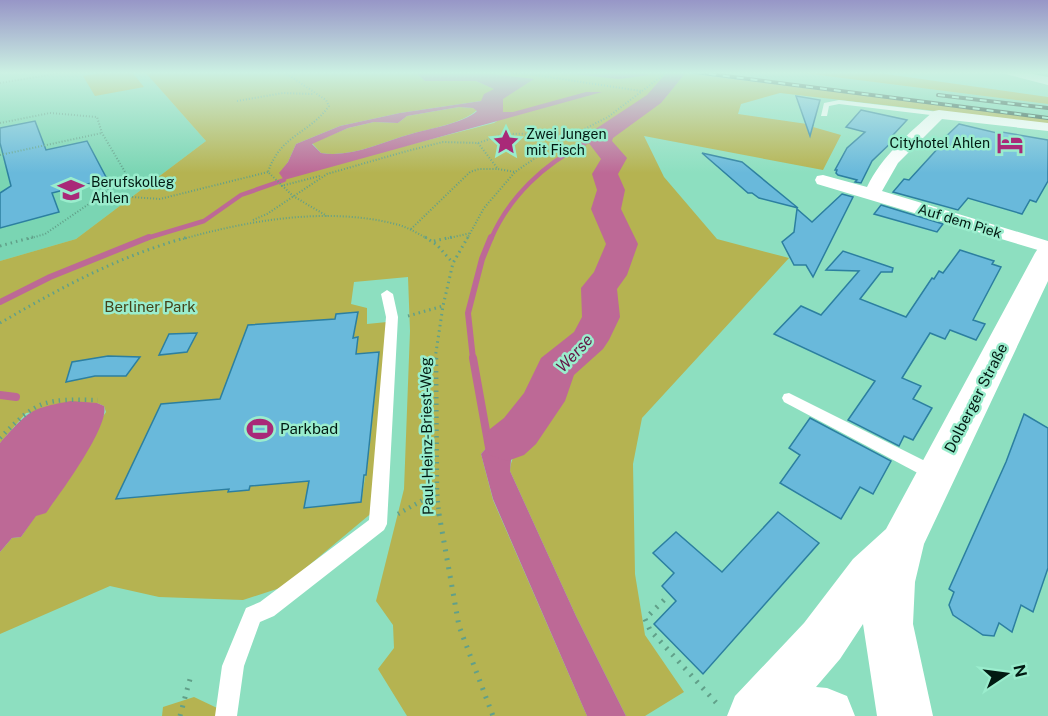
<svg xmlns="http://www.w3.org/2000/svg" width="1048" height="716" font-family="'Public Sans',sans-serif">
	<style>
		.built { fill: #7ad5b3 }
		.green { fill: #b5b351; fill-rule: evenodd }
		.water { fill: #bd6996; fill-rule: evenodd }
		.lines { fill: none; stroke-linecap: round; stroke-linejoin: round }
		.stream-far3 { stroke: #bd6996; stroke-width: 4 }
		.stream-far2 { stroke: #bd6996; stroke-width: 4.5 }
		.stream-far1 { stroke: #bd6996; stroke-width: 6 }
		.stream { stroke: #bd6996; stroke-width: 8 }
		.river { fill: #bd6996; fill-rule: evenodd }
		.building { fill: #69b9db; stroke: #2c7fa0; stroke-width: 1.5 }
		.path-far3 { stroke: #61a089; stroke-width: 2; stroke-dasharray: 1 2; stroke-linecap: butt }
		.path-far2 { stroke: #61a089; stroke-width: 3; stroke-dasharray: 1.5 4; stroke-linecap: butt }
		.path-far1 { stroke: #61a089; stroke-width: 4.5; stroke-dasharray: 1.5 5; stroke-linecap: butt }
		.path { stroke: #61a089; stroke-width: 5; stroke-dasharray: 2 7; stroke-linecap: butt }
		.lane { fill: #fff; fill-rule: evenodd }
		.street { fill: #fff; fill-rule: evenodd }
		.secondary { fill: #fff; fill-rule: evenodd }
		.rail-casing { stroke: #22473a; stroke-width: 4 }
		.rail { stroke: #9aedcd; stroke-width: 2; stroke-dasharray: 7; stroke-linecap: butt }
		.labels { text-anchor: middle; stroke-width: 5; stroke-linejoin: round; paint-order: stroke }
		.far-poi-label { font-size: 14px; fill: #021a12; stroke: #9aedcd; text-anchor: start }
		.far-street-label { font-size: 14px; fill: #021a12; stroke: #9aedcd }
		.park-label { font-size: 15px; fill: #444319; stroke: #9aedcd }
		.street-label { font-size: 15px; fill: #021a12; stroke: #9aedcd }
		.poi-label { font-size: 15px; fill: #021a12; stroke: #9aedcd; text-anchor: start }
		.water-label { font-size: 16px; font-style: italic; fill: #641646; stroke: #9aedcd }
	</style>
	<rect width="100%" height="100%" fill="#8ddfc0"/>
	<!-- built -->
	<g class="built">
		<polygon points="66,72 145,72 206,141 76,239 0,261 0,83"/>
		<polygon points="680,72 794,72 1048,104 1048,119"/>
	</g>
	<!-- green -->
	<g class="green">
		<polygon points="107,72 132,72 144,87 95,96 83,76"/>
		<path d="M145 72H415L425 81H476L495 89 481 101 400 113 340 126 296 144 288 162 280 173 397 148 494 123 512 112H503L502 99 533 79 477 72H671L644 103 596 135 613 156 607 142 665 98 685 73 1048 119V124L780 93 741 104 738 114 814 125 813 127 841 135 823 170 644 136 664 177 717 239 789 258 642 418 633 464 635 574 645 635 684 692 645 716H626L576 616 510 471C511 450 534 424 541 402L496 437 481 454 493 500 587 716H407L378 669 394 648 393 625 376 601 404 489 410 331 408 277 354 282 351 304 367 308V324L387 322 374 511 283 587 243 600 159 597 110 586 0 634V552L12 538 21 537 106 412 104 406 97 403 26 413 0 443V261L76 239 206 141ZM358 337 356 354 379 352 369 453 327 457 326 464 368 460 361 502 304 508 309 481 250 486 249 490 229 492V489L116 499 161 404 220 399 325 340Z"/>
		<polygon points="795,72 872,72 1048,97 1048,104"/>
		<path d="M459 107 473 108 477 110C464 123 429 129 411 134 382 142 352 158 321 153L312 143 348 128 374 122 398 123 407 116Z"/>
		<polygon points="194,697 234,716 162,716 163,707"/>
	</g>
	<!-- water -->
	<g class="water">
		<path d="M415 72H477L534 79 503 99V112H513L586 92H602L284 180 279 173 288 162 296 144 340 126 400 113 481 101 484 94 494 89 476 81H425ZM459 107 473 108 477 111C464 123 428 129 411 134 382 142 352 158 321 153L312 144 348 128 374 122 398 123 407 116Z"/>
		<polygon points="552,72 640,72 650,75 619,79"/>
		<polygon points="671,72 686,72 665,98 607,142 614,158 594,143 596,135 644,103"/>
		<path d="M71 401 97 403 104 406C110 426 59 495 46 513L36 516 21 537 12 538 0 552V443C29 411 28 409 71 401Z"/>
		<polygon points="543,401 527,434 511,460 510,471 576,616 626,716 587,716 493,499 481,454 496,437"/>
	</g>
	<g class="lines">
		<!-- stream-far3 -->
		<polyline class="stream-far3" points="581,145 602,135"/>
		<!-- stream-far2 -->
		<g class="stream-far2">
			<polyline points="144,239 204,221 241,195 284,180"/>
			<path d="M491 239C509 197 544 164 584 144"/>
		</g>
		<!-- stream-far1 -->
		<g class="stream-far1">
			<polyline points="0,302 50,277 149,237"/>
			<polyline points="473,359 468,313 482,259 491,237"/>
		</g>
		<!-- stream -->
		<g class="stream">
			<polyline points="473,358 490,453"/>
			<polyline points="0,395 16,397"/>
		</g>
		<!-- river -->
		<polygon class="river" points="667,72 686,72 661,103 613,138 612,141 627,158 618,174 625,190 621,209 638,244 627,275 617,289 620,317 609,340 603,349 574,375 565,401 536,444 524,455 507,461 490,455 484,442 490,429 504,418 524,393 541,358 574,332 582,317 581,288 594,272 606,244 591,209 597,190 592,174 601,159 588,142 594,130 647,95"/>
	</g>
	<!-- building -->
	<g class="building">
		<polygon points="796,96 820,100 810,136"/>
		<polygon points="861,110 907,120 893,135 897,137 872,161 861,183 855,182 857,180 838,175 836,173 837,170 835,170 847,148 865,132 846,127"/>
		<polygon points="35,121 46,150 87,141 107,179 52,193 59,212 0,228 0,193 11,186 0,143 0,128"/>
		<polygon points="959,124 1001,134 1002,132 1048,140 1048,181 1036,202 1030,200 1022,214 968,198 958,210 893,192 904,179 909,180 940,146 937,145"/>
		<polygon points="702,153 742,162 798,208 759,198 752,193 748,193"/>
		<polygon points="842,194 853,197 813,277 806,265 794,265 782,242 794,232 797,209 812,222"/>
		<polygon points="881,205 943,224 937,232 874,214"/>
		<polygon points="960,250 994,261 992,264 1001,267 973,320 985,324 976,340 950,330 945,339 930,333 902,378 921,386 913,399 932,408 913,440 904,436 899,446 848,420 875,381 774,334 801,306 821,315 859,271 826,270 843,251 893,268 892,272 881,272 860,299 906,317 932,278 934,279 939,271 943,273"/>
		<polygon points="358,312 353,338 358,337 356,354 379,352 366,475 364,475 361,502 304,508 309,481 250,486 249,490 228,492 229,489 116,499 161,404 220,399 248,325 335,319 336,314"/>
		<polygon points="197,333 187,352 159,355 169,334"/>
		<polygon points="108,356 140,357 126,376 95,376 66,382 72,362"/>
		<polygon points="1024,414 1048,428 1048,568 1033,612 1021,605 1012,632 999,623 994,636 983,635 953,615 949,605 954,592 949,589 1006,462"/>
		<polygon points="810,418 891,461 873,494 860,487 841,519 780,483 800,455 789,448"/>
		<polygon points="778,512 819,543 703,674 654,624 676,601 662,586 674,573 653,553 676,532 722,572"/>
	</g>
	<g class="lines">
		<!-- path-far3 -->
		<g class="path-far3">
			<path d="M284 72 326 100 329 106C308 135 281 134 268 172L293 196 327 216"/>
			<polyline points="515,72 641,91"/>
			<polyline points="0,83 64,72"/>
			<polyline points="237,101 283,93 313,94"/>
			<polyline points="0,123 50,113 97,117 102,133 128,177 102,194"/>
			<polyline points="478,143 498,169 515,172"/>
			<polyline points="0,155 102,133"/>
			<polyline points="281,186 320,176"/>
			<polyline points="253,220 267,214 327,174 407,151 443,142 478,143 504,134 576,133"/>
			<polyline points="411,229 470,172 479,169 498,169"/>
			<polyline points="28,239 45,234 102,195 160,199 268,172"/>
			<path d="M183 239C250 220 330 206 399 225 409 228 419 234 428 239"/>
			<polyline points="445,239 471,233"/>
			<polyline points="467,239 484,208 515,172 557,143 608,117 667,72"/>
		</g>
		<!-- path-far2 -->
		<g class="path-far2">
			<polyline points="425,237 437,245 453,263"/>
			<polyline points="434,241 452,237"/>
			<polyline points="0,246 33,237"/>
			<polyline points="408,316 443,306"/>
			<path d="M0 323C64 286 117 257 188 237"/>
			<polyline points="435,359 443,306 453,263 468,237"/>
		</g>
		<!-- path-far1 -->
		<g class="path-far1">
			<polyline points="436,358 437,492 439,515"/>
			<path d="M0 438C38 399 44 399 98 400"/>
			<polyline points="398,514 437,492"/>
		</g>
		<!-- path -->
		<g class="path">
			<polyline points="439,514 459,626 493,716"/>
			<polyline points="664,600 645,619 650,630 720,707"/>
			<polyline points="180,716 190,679"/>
		</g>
		<!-- lane -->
		<g class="lane">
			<polygon points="839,100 939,112 943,114 939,116 839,104 829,106 827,116 821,116 824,103"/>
			<polygon points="387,290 393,294 398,317 387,524 384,530 274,616 260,622 244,666 237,716 215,716 222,666 246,608 260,602 369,520 386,317 381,294"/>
			<polygon points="789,393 941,469 943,474 941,479 935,481 929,479 784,402 782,398 784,394"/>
		</g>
		<!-- street -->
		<g class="street">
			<polygon points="998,72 1023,72 1048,77 1048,85"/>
			<path d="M939 110 1048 123V131L942 119 898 163 882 191 1048 241V253L817 184 815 180 817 176 823 175 867 187C882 156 908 134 934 111Z"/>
		</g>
		<!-- secondary -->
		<polygon class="secondary" points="1048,245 1048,281 924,544 915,582 913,624 933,716 877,716 863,624 840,659 816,687 827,688 847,696 855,716 727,716 735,696 804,623 853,559 886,529 1035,253 1039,247"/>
		<!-- rail casing -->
		<g class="rail-casing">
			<g id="rail">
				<polyline points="695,72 1048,118"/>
				<polyline points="938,95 1048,108"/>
			</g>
		</g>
		<!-- rail -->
		<use href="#rail" class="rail"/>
	</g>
	<!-- sky -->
	<linearGradient id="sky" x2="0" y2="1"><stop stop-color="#9796c7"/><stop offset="0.42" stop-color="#ccf1e3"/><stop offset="1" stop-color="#ccf1e3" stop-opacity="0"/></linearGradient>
	<rect width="1048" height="173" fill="url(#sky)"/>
	<!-- icons -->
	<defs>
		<g id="sight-bare" transform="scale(2.07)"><path d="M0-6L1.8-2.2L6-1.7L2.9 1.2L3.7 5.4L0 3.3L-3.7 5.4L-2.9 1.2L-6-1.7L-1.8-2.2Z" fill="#a92978" stroke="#9aedcd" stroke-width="2.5" paint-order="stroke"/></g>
		<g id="hotel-bare" transform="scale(2.07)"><path d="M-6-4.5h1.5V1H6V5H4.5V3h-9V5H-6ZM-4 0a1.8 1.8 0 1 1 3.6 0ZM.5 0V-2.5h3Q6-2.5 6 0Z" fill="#a92978" stroke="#9aedcd" stroke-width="2.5" paint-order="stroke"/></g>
		<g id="school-bare" transform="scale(2.07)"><path d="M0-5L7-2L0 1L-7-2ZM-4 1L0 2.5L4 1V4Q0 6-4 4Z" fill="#a92978" stroke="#9aedcd" stroke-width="2.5" paint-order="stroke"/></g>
		<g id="stadium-bare" transform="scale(2.07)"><path d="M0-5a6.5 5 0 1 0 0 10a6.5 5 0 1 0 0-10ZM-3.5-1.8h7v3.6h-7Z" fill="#a92978" stroke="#9aedcd" stroke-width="2.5" paint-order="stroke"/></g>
	</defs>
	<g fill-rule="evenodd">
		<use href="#sight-bare" x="506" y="142"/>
		<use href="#hotel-bare" x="1010" y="143"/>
		<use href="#school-bare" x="71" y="190"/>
		<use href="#stadium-bare" x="260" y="429"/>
	</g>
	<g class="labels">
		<!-- far-poi labels -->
		<g class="far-poi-label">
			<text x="526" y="139">Zwei Jungen<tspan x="526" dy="16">mit Fisch</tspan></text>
			<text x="990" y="148" text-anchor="end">Cityhotel Ahlen</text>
			<text x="91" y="187">Berufskolleg<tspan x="91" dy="16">Ahlen</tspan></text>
		</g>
		<!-- far-street labels -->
		<g class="far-street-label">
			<text transform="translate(960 221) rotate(17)" y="5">Auf dem Piek</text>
		</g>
		<!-- park labels -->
		<g class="park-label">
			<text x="150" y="312">Berliner Park</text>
		</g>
		<!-- street labels -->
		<g class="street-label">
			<text transform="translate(976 398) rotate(-63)" y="5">Dolberger Straße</text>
			<text transform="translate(427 436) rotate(-91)" y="5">Paul-Heinz-Briest-Weg</text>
		</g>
		<!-- poi labels -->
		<g class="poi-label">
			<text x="280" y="434">Parkbad</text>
		</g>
		<!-- water labels -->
		<g class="water-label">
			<text transform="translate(574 353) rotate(-47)" y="6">Werse</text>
		</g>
	</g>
	<!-- north arrow -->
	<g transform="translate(1006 674) rotate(77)" stroke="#9aedcd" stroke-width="4.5" paint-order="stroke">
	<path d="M0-4.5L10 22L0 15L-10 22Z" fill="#021a12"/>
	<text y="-9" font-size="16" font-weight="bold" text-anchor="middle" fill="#021a12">N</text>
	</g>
</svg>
